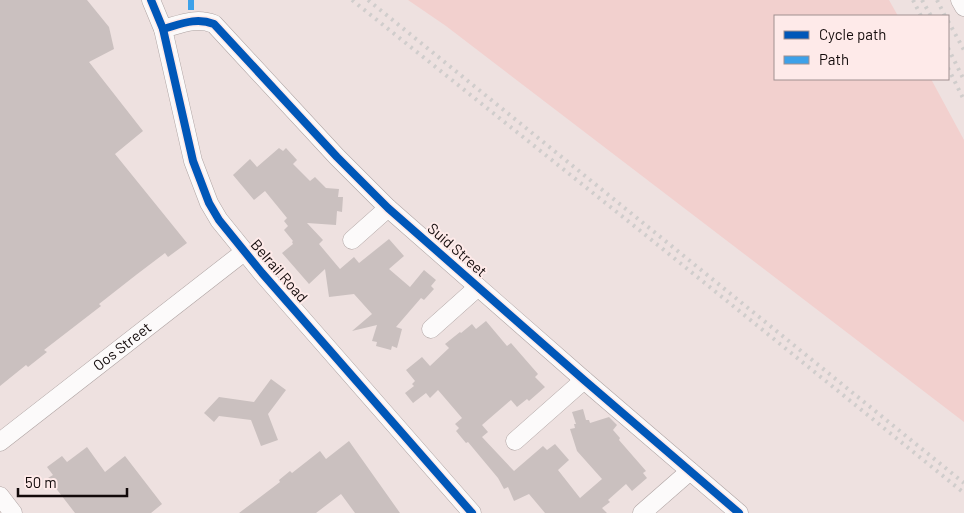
<svg xmlns="http://www.w3.org/2000/svg" width="964" height="513" font-family="Barlow,sans-serif">
	<style>
		.green { fill: #f2d0ce }
		.building { fill: #cac0bf }
		.lines { fill: none; stroke-linecap: round; stroke-linejoin: round }
		.minor-casing { stroke: #aea3a2; stroke-width: 19 }
		.minor { stroke: #fcfafa; stroke-width: 18 }
		.rail { stroke: #d0cdcc; stroke-width: 4; stroke-dasharray: 2.5 5; stroke-linecap: butt }
		.quiet { stroke: #3da1e9; stroke-width: 6; stroke-dasharray: 12 6; stroke-linecap: butt }
		.cycleway-casing { stroke: #feeae9; stroke-width: 11 }
		.cycleway { stroke: #0057b8; stroke-width: 8 }
		.labels { text-anchor: middle; stroke-width: 4; stroke-linejoin: round; paint-order: stroke }
		.street-label { font-size: 15px; fill: #120a0a; stroke: #feeae9 }
	</style>
	<rect width="100%" height="100%" fill="#eee1e0"/>
	<!-- green -->
	<polygon class="green" points="408,0 889,0 898,16 775,16 775,79 931,79 964,140 964,422 446,26"/>
	<!-- building -->
	<g class="building">
		<polygon points="0,0 87,0 109,27 114,49 89,62 143,131 115,154 187,243 168,257 165,253 136,275 99,304 101,306 44,350 47,352 28,367 26,365 0,386"/>
		<polygon points="279,148 283,151 286,148 297,160 293,164 310,181 315,177 326,188 339,189 338,197 343,197 342,212 337,211 336,225 307,223 323,240 319,244 340,269 354,257 359,263 389,239 404,256 389,269 410,287 424,270 436,280 431,286 434,289 424,300 421,298 396,327 402,329 397,348 392,346 391,350 376,346 377,342 372,341 377,325 352,331 372,314 354,294 329,297 325,269 309,284 282,253 293,244 292,242 293,241 284,230 288,226 284,221 287,218 265,191 254,200 233,175 250,159 257,167"/>
		<polygon points="486,321 507,346 511,343 538,374 535,377 545,387 529,401 527,399 517,407 511,400 482,425 488,432 482,437 514,471 543,446 547,450 555,444 569,460 558,470 580,498 602,479 577,451 570,429 575,428 574,424 576,424 572,412 583,409 586,420 589,420 590,423 609,417 617,425 613,430 620,438 619,440 646,471 643,473 647,478 632,491 626,484 608,500 610,502 602,508 607,513 545,513 529,494 514,501 508,487 504,489 498,478 468,442 466,443 456,431 459,428 455,424 462,418 438,390 430,398 426,393 413,403 405,393 414,386 412,384 415,381 406,370 422,357 430,366 449,348 445,344 460,332 461,333 472,324 476,329"/>
		<polygon points="271,379 286,390 268,414 278,440 261,446 251,420 219,416 214,422 204,413 219,397 254,402"/>
		<polygon points="349,441 400,513 355,513 341,494 316,513 239,513 280,482 279,480 290,471 292,473 320,451 326,459"/>
		<polygon points="87,447 105,472 125,456 162,504 151,513 75,513 48,478 53,475 47,467 62,456 67,462"/>
	</g>
	<g class="lines">
		<!-- minor casing -->
		<g class="minor-casing">
			<g id="minor">
				<polyline points="151,0 163,29 193,161 209,203 219,220 262,273 472,513"/>
				<polyline points="960,0 964,7"/>
				<path d="M163 29C181 24 196 17 214 24L337 157 388 208 584 380 739 513"/>
				<polyline points="352,240 388,208"/>
				<polyline points="431,329 478,287"/>
				<polyline points="515,441 584,380"/>
				<path id="s1" d="M0 442 244 252"/>
				<polyline points="0,496 13,513"/>
				<polyline points="642,513 690,471"/>
			</g>
		</g>
		<!-- minor -->
		<use href="#minor" class="minor"/>
		<!-- rail -->
		<g class="rail">
			<polyline points="352,0 643,233 964,493"/>
			<polyline points="368,0 964,483"/>
			<polyline points="913,0 921,16"/>
			<polyline points="922,0 931,16"/>
			<polyline points="937,0 945,16"/>
			<polyline points="948,21 964,50"/>
			<polyline points="948,48 964,80"/>
			<polyline points="948,68 964,100"/>
		</g>
		<!-- quiet -->
		<polyline class="quiet" points="191,0 191,10"/>
		<!-- cycleway casing -->
		<g class="cycleway-casing">
			<g id="cycleway">
				<polyline points="151,0 163,29 193,161 209,203 219,220 262,273 472,513"/>
				<path d="M163 29C181 24 196 17 214 24L337 157 388 208 584 380 739 513"/>
			</g>
		</g>
		<!-- cycleway -->
		<use href="#cycleway" class="cycleway"/>
	</g>
	<g class="labels">
		<!-- street labels -->
		<g class="street-label">
			<text transform="translate(457 250) rotate(41)" y="5">Suid Street</text>
			<text transform="translate(279 271) rotate(49)" y="5">Belrail Road</text>
			<text dy="5" stroke="none"><textPath href="#s1" startOffset="155">Oos Street</textPath></text>
		</g>
	</g>
	<!-- legend -->
	<rect x="774" y="15" width="175" height="65" fill="#feeae9" stroke="#a09090"/>
	<rect x="784" y="31" width="25" height="8" fill="#0057b8" stroke="#a09090"/>
	<text x="819" y="40" font-size="15" fill="#120a0a">Cycle path</text>
	<rect x="784" y="56" width="25" height="8" fill="#3da1e9" stroke="#a09090"/>
	<text x="819" y="65" font-size="15" fill="#120a0a">Path</text>
	<!-- scale -->
	<path d="M18 488v8h109v-8" fill="none" stroke="#120a0a" stroke-width="2.5"/>
	<text x="25" y="488" font-size="15" fill="#120a0a" stroke="#feeae9" stroke-width="4" paint-order="stroke">50 m</text>
</svg>
